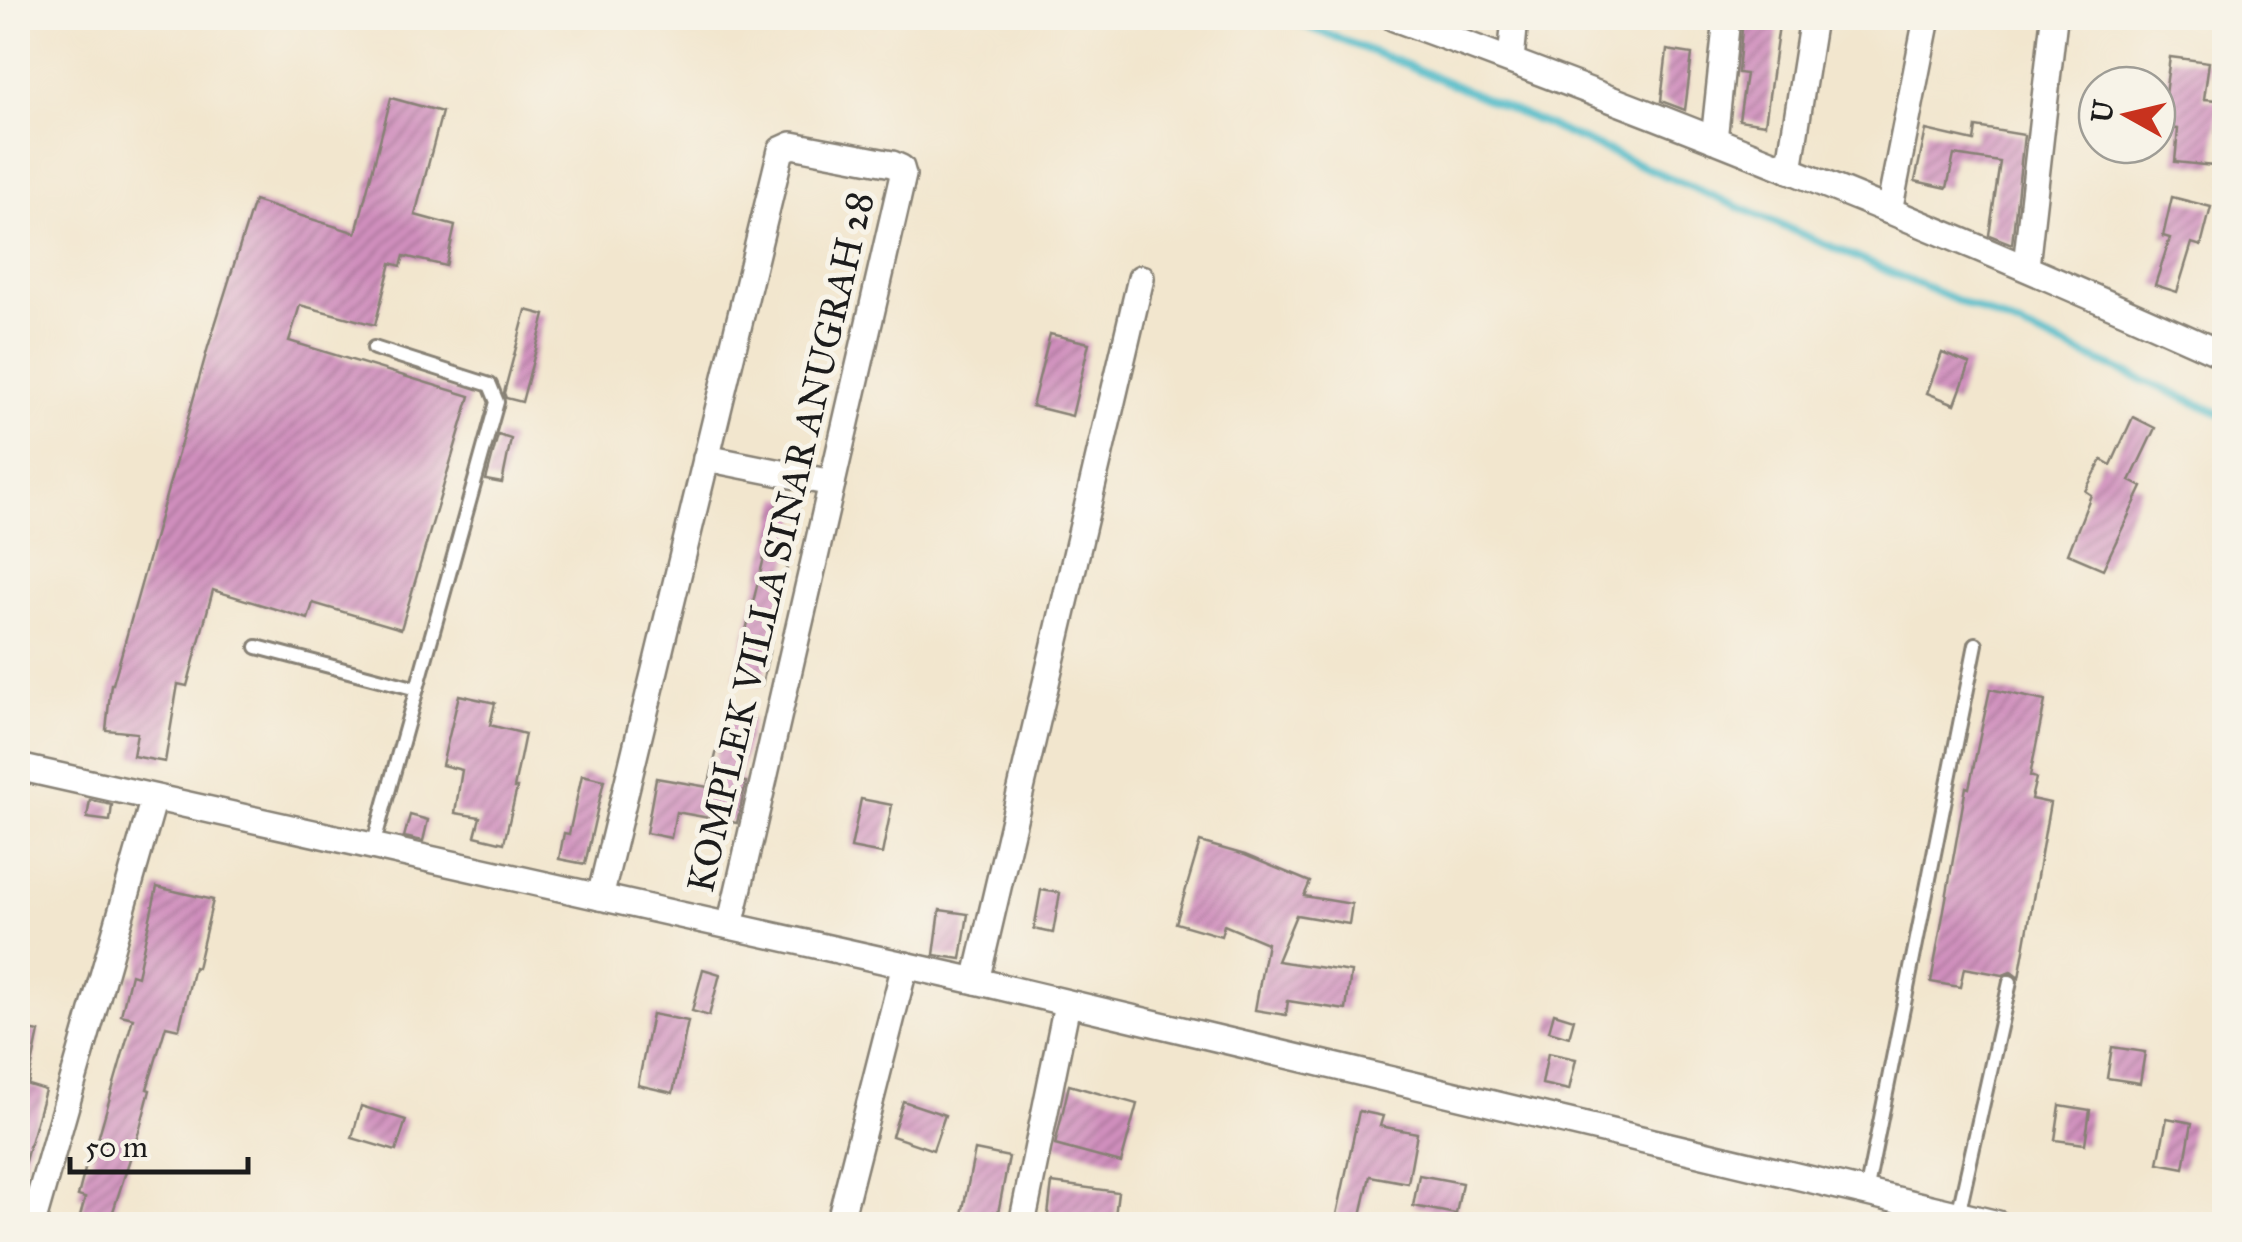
<svg xmlns="http://www.w3.org/2000/svg" width="2242" height="1242" font-family="'IM FELL Great Primer',serif">
	<style>
		.lines { fill: none; stroke-linecap: round; stroke-linejoin: round }
		.stream { stroke: #4dbac8; stroke-width: 8 }
		.building { fill: url(#building-hatch) }
		.service-casing { stroke: #878175; stroke-width: 18 }
		.minor-casing { stroke: #878175; stroke-width: 30 }
		.service { stroke: #fff; stroke-width: 12 }
		.minor { stroke: #fff; stroke-width: 25 }
		.labels { text-anchor: middle; stroke-width: 10; stroke-linejoin: round; paint-order: stroke }
		.street-label { font-size: 38px; fill: #1c1c1c; stroke: #f7f3e8 }
	</style>
	<defs>
		<pattern id="building-hatch" width="6" height="6" patternUnits="userSpaceOnUse" patternTransform="scale(2.5)"><rect width="6" height="6" fill="#d08fbd"/><path d="M-1 1l2-2M0 6l6-6M5 7l2-2" fill="none" stroke="#a87499"/></pattern>
	</defs>
	<rect width="100%" height="100%" fill="#f7f3e8"/>
	<filter id="ink" filterUnits="userSpaceOnUse"><feTurbulence type="fractalNoise" baseFrequency=".01" numOctaves="2"/><feDisplacementMap in="SourceGraphic" scale="20" xChannelSelector="R" yChannelSelector="G"/><feConvolveMatrix kernelMatrix="1 2 1 2 8 2 1 2 1" color-interpolation-filters="sRGB"/></filter>
	<filter id="wash" filterUnits="userSpaceOnUse"><feTurbulence type="fractalNoise" baseFrequency=".0048" numOctaves="4" result="noise"/><feDisplacementMap in="SourceGraphic" scale="40" xChannelSelector="R" yChannelSelector="G"/><feGaussianBlur stdDeviation="2.25" result="paint"/><feColorMatrix in="noise" values="0 0 0 0 0 0 0 0 0 0 0 0 0 0 0 0 0 1.4 0 .05"/><feComposite in="paint" operator="in"/></filter>
	<g filter="url(#wash)">
		<rect width="100%" height="100%" fill="#f2e6ce"/>
		<g class="lines">
			<!-- stream -->
			<polyline class="stream" points="1285,18 1407,65 2224,415"/>
		</g>
		<g id="blocks">
			<!-- building -->
			<g class="building">
				<polygon points="1743,18 1780,18 1765,124 1739,120 1746,74 1738,73"/>
				<polygon points="1667,50 1692,54 1685,110 1661,101"/>
				<polygon points="2170,57 2209,62 2204,99 2218,100 2214,166 2175,162 2178,129 2157,127 2157,93 2165,94"/>
				<polygon points="391,98 442,112 415,215 455,226 446,266 404,256 401,266 391,263 375,325 300,305 289,341 470,396 401,629 313,603 308,619 213,590 187,686 178,684 165,762 133,756 137,733 106,730 111,684 113,684 208,347 254,201 356,233"/>
				<polygon points="1976,127 2024,135 2012,244 1989,235 2000,162 1954,155 1947,188 1915,181 1926,130 1974,141"/>
				<polygon points="2172,197 2211,207 2201,246 2192,243 2177,292 2155,285 2170,238 2163,236"/>
				<polygon points="526,310 545,315 522,402 506,398 504,393"/>
				<polygon points="1050,334 1089,343 1072,416 1032,406"/>
				<polygon points="1942,353 1970,364 1955,404 1927,393"/>
				<polygon points="2133,417 2155,428 2130,481 2142,487 2103,569 2068,554 2091,495 2085,491 2102,460 2111,465"/>
				<polygon points="498,435 511,439 502,483 486,480"/>
				<polygon points="779,497 801,501 762,685 734,679"/>
				<polygon points="1990,689 2045,701 2030,776 2036,778 2031,799 2050,803 2019,978 2011,972 2003,975 1964,968 1960,987 1931,982 1966,787 1969,788"/>
				<polygon points="459,695 495,703 490,725 525,734 514,788 517,788 504,843 475,836 480,817 455,813 462,770 442,765"/>
				<polygon points="726,713 753,719 739,781 746,782 737,823 676,812 671,838 646,833 656,778 708,787"/>
				<polygon points="582,775 604,780 585,864 559,859 564,833 569,834"/>
				<polygon points="861,799 892,805 882,854 851,848"/>
				<polygon points="90,800 112,805 110,821 87,818"/>
				<polygon points="410,815 428,820 423,841 404,837"/>
				<polygon points="1200,842 1245,855 1310,882 1304,896 1352,904 1349,924 1296,915 1277,961 1351,972 1346,1010 1288,1001 1286,1015 1255,1010 1267,943 1224,925 1221,936 1176,923"/>
				<polygon points="157,887 213,900 197,968 194,967 179,1029 166,1026 147,1089 150,1090 140,1128 109,1224 78,1224 85,1198 78,1196 87,1162 91,1163 133,1018 121,1015 131,974 137,976"/>
				<polygon points="1041,890 1060,893 1053,933 1034,929"/>
				<polygon points="940,910 968,914 961,959 934,955"/>
				<polygon points="703,969 720,974 709,1016 692,1011"/>
				<polygon points="1554,1013 1574,1019 1569,1037 1549,1031"/>
				<polygon points="652,1014 688,1021 673,1093 638,1085"/>
				<polygon points="18,1028 39,1032 28,1085 45,1090 23,1168 18,1167"/>
				<polygon points="2112,1047 2145,1052 2140,1083 2107,1078"/>
				<polygon points="1548,1053 1576,1059 1569,1090 1542,1084"/>
				<polygon points="1069,1085 1137,1104 1121,1163 1055,1145"/>
				<polygon points="903,1101 945,1115 933,1150 892,1136"/>
				<polygon points="2060,1105 2090,1110 2085,1144 2055,1140"/>
				<polygon points="361,1106 406,1120 396,1151 352,1138"/>
				<polygon points="1359,1111 1383,1116 1380,1126 1417,1133 1408,1183 1370,1176 1359,1224 1335,1224"/>
				<polygon points="2167,1118 2192,1123 2184,1168 2158,1163"/>
				<polygon points="975,1150 1009,1157 998,1213 994,1212 992,1224 960,1224"/>
				<polygon points="1419,1175 1462,1183 1456,1214 1413,1206"/>
				<polygon points="1052,1183 1118,1192 1114,1224 1047,1223"/>
			</g>
		</g>
	</g>
	<g filter="url(#ink)">
		<use href="#blocks" fill-opacity="0" stroke="#878175" stroke-width="2.5"/>
		<g class="lines">
			<!-- service casing -->
			<g class="service-casing">
				<g id="service">
					<polyline points="257,647 417,689"/>
					<polyline points="373,846 497,402 490,385 374,348"/>
					<polyline points="1866,1193 1976,644"/>
					<polyline points="1958,1215 2010,982"/>
				</g>
			</g>
			<!-- minor casing -->
			<g class="minor-casing">
				<g id="minor">
					<path d="M1394 18C1675 120 1952 233 2224 355"/>
					<polyline points="1511,60 1515,18"/>
					<polyline points="1714,140 1727,18"/>
					<polyline points="1789,170 1813,18"/>
					<polyline points="1889,211 1927,18"/>
					<polyline points="2026,266 2054,18"/>
					<polyline points="706,458 832,483"/>
					<polyline points="18,767 976,981 1998,1224"/>
					<polyline points="600,897 781,150 792,145 892,164 901,168 903,175 730,926"/>
					<polyline points="976,981 1141,278"/>
					<polyline points="32,1224 154,798"/>
					<polyline points="839,1224 905,965"/>
					<polyline points="1022,1224 1067,1004"/>
				</g>
			</g>
			<!-- service -->
			<use href="#service" class="service"/>
			<!-- minor -->
			<use href="#minor" class="minor"/>
		</g>
	</g>
	<g class="labels">
		<!-- street labels -->
		<g class="street-label">
			<text transform="translate(780 542) rotate(-77)" y="13">KOMPLEK VILLA SINAR ANUGRAH 28</text>
		</g>
	</g>
	<!-- margin -->
	<rect width="2242" height="1242" fill="none" stroke="#f7f3e8" stroke-width="60"/>
	<!-- north arrow -->
	<g transform="translate(2127 115) rotate(278)"><circle r="48" fill="#f7f3e8" stroke="#9f9d96" stroke-width="2.5"/>
	<path d="M0-8L18 38L0 25L-18 38Z" fill="#c8321e"/>
	<text y="-15" font-size="28" font-weight="bold" text-anchor="middle" fill="#1c1c1c">U</text>
	</g>
	<!-- scale -->
	<path d="M70 1157v15h178v-15" fill="none" stroke="#1c1c1c" stroke-width="5"/>
	<text x="85" y="1157" font-size="30" fill="#1c1c1c" stroke="#f7f3e8" stroke-width="8" paint-order="stroke">50 m</text>
</svg>
